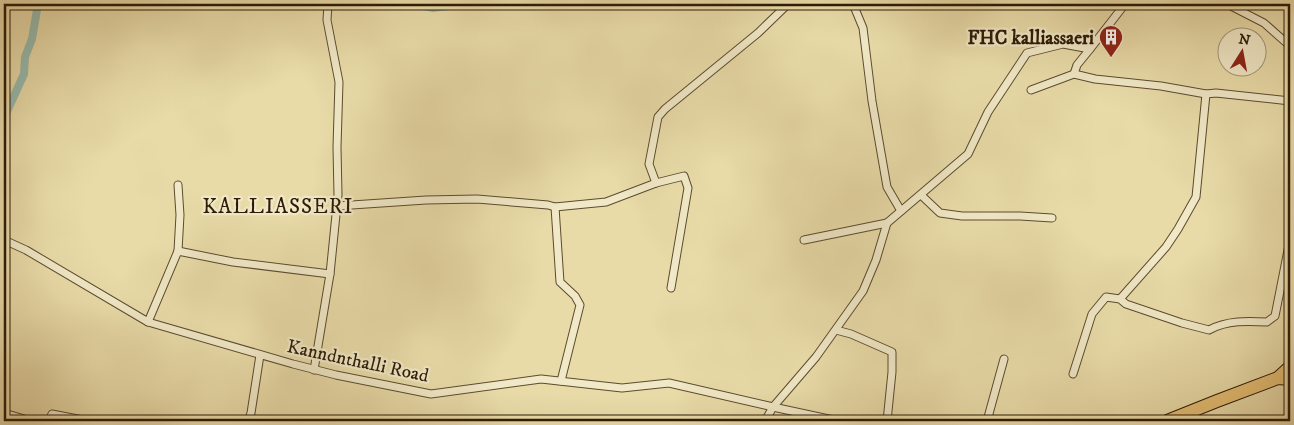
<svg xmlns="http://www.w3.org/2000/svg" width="1294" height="425" font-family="'IM FELL DW Pica',serif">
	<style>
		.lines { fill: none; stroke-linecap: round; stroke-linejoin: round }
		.canal { stroke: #98bbad; stroke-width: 8 }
		.street-casing { stroke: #5c4b2f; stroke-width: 9 }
		.highway-casing { stroke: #2d1b07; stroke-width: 14 }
		.street { stroke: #f0e8c6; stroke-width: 7 }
		.highway { stroke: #e4be74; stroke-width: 12 }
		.labels { text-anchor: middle; stroke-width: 4.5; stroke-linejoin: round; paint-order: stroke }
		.poi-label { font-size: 19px; font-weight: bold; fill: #2d1b07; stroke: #f0e8c6; text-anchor: end }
		.street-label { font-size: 19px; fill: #2d1b07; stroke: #f0e8c6 }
		.quarter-label { font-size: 21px; letter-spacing: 1px; fill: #2d1b07; stroke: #f0e8c6 }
	</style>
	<rect width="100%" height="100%" fill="#e8dba8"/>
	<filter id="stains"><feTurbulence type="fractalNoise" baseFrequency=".004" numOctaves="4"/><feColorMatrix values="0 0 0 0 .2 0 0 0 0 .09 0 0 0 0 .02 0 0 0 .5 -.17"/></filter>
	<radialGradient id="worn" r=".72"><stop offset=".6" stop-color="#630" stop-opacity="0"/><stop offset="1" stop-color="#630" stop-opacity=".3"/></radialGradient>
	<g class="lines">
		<!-- canal -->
		<g class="canal">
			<polyline points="416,4 433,8 462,4"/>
			<polyline points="4,118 24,74 25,57 32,39 38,4"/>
		</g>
		<!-- street casing -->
		<g class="street-casing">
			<g id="street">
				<polyline points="853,4 863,28 872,101 887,187 901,211"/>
				<polyline points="1227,4 1264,23 1290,46"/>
				<polyline points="1074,74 1077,65 1090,49"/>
				<polyline points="1031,90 1074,74 1095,79 1161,86 1206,94 1216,93 1290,101"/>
				<polyline points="656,183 649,164 658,117 665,109 758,33 788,4"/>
				<polyline points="178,185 180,215 178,251"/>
				<polyline points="921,195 940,213 962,216 1020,216 1052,218"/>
				<polyline points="337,206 426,200 477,199 548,205 555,207 606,202 656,183 684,176 688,188 671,288"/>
				<polyline points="555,207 560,282 575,296 580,305 561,381"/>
				<polyline points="4,240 26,250 148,322 178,251 233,262 330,274 338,195 337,147 339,82 327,20 328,4"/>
				<polyline points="804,240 887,223"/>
				<polyline points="1120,299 1166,247 1178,229 1196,197 1206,94"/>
				<polyline points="148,322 293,364 336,375 431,394 541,379 622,388 669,383 773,407 838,421"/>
				<polyline points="836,330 851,334 892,352 892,372 887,421"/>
				<polyline points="314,370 330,274"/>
				<path d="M1073 374 1092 314 1106 297 1120 299 1126 304 1182 323 1209 330C1227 320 1248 321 1267 322L1275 316 1290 240"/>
				<polyline points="4,413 31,421"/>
				<polyline points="1262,420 1269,421"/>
				<polyline points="49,421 52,414 88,421"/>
				<polyline points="248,421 251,413 260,355"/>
				<polyline points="765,421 773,407 816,357 863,291 876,260 887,223 968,154 988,112 1027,53 1063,44 1090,49 1125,4"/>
				<polyline points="987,421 1004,359"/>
			</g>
		</g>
		<!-- highway casing -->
		<g class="highway-casing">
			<g id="highway">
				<polyline points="1278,378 1290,367"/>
				<polyline points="1167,421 1217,401 1278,378 1290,379"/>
			</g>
		</g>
		<!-- street -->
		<use href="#street" class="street"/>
		<!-- highway -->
		<use href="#highway" class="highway"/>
	</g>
	<!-- icons -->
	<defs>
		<g id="building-pin" transform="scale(1.25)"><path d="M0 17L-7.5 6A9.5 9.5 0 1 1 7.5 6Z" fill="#8f2418" stroke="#f0e8c6"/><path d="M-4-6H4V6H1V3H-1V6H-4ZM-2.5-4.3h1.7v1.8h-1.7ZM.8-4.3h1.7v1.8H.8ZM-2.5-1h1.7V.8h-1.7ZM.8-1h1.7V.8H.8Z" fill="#fff"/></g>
	</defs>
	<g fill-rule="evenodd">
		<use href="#building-pin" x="1111" y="37"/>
	</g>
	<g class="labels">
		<!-- poi labels -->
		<g class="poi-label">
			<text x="1094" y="44">FHC kalliassaeri</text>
		</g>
		<!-- street labels -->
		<g class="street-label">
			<text transform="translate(358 360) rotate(12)" y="7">Kanndnthalli Road</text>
		</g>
		<!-- quarter labels -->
		<g class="quarter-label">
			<text x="278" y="213">KALLIASSERI</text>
		</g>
	</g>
	<!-- margin -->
	<rect width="1294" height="425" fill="none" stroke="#e8dba8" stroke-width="20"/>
	<rect x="5" y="5" width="1284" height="415" fill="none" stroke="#2d1b07" stroke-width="2.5"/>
	<rect x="10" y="10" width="1274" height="405" fill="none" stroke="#2d1b07"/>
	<!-- north arrow -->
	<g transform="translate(1242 52) rotate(11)"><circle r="24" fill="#f0e8c6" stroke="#a2967a"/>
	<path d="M0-4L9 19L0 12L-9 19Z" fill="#8f2418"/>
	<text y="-8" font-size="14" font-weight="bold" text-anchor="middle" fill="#2d1b07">N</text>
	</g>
	<rect width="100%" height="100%" filter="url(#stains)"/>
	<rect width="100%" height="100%" fill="url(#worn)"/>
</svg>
